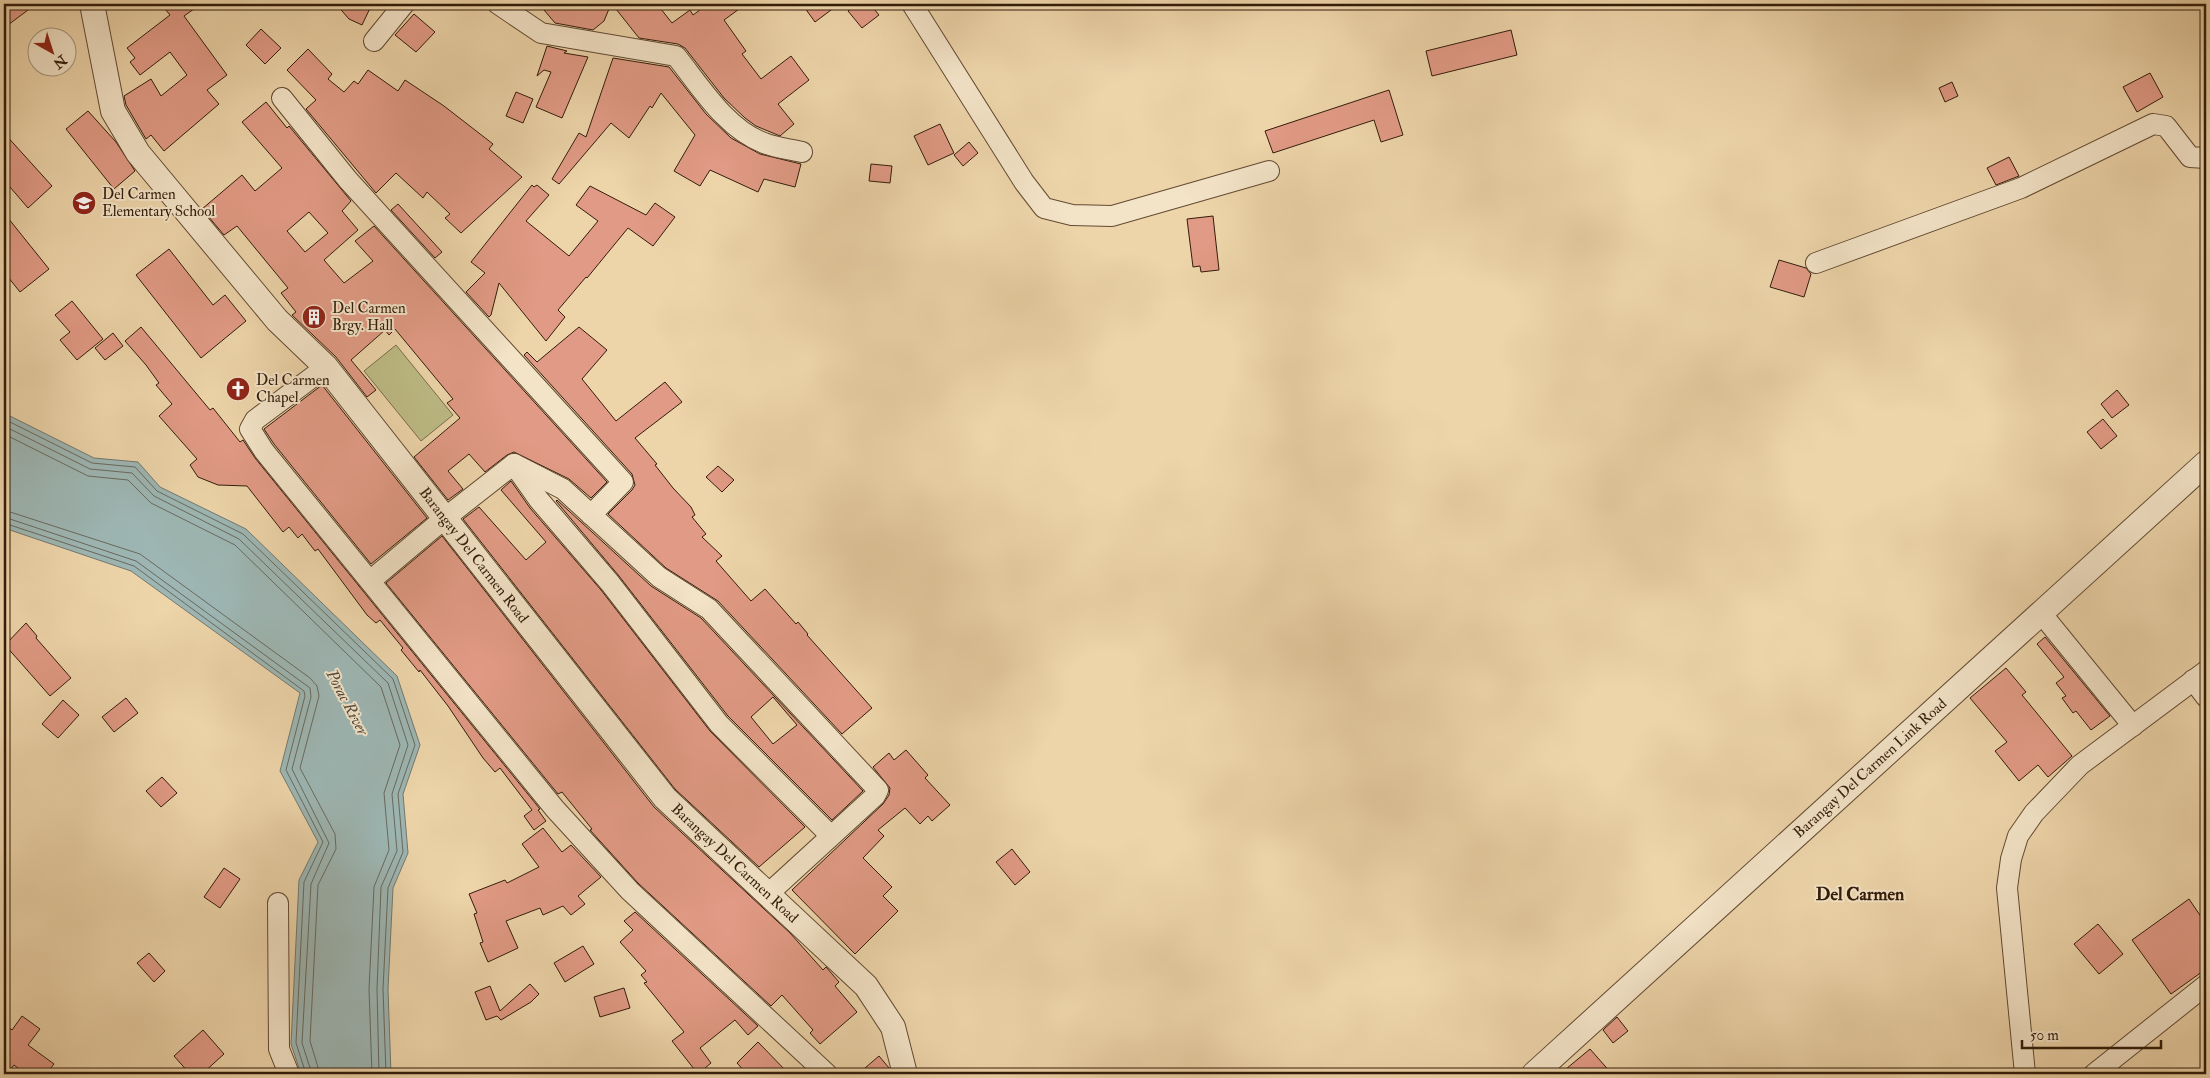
<svg xmlns="http://www.w3.org/2000/svg" width="2210" height="1078" font-family="'IM FELL Double Pica',serif">
	<style>
		.green { fill: #bdbb85; stroke: #786c48 }
		.water { fill: #9db6b3; stroke: #73786f }
		.lines { fill: none; stroke-linecap: round; stroke-linejoin: round }
		.shore { stroke: #68695e; stroke-width: 1 }
		.building { fill: #e19a85; stroke: #331c0a; fill-rule: evenodd }
		.minor-casing { stroke: #624a32; stroke-width: 22 }
		.tertiary-casing { stroke: #624a32; stroke-width: 26 }
		.minor { stroke: #f3e3c7; stroke-width: 20 }
		.tertiary { stroke: #f3e3c7; stroke-width: 24 }
		.labels { text-anchor: middle; stroke-width: 4; stroke-linejoin: round; paint-order: stroke }
		.poi-label { font-size: 15px; fill: #331c0a; stroke: #f3e3c7; text-anchor: start }
		.street-label { font-size: 15px; fill: #331c0a; stroke: #f3e3c7 }
		.water-label { font-size: 16px; font-style: italic; fill: #534a3d; stroke: #f3e3c7 }
		.quarter-label { font-size: 18px; font-weight: bold; fill: #331c0a; stroke: #f3e3c7 }
	</style>
	<rect width="100%" height="100%" fill="#edd4a9"/>
	<filter id="stains"><feTurbulence type="fractalNoise" baseFrequency=".004" numOctaves="4"/><feColorMatrix values="0 0 0 0 .2 0 0 0 0 .09 0 0 0 0 .02 0 0 0 .5 -.17"/></filter>
	<radialGradient id="worn" r=".72"><stop offset=".6" stop-color="#630" stop-opacity="0"/><stop offset="1" stop-color="#630" stop-opacity=".3"/></radialGradient>
	<!-- green -->
	<polygon class="green" points="396,345 453,415 421,441 364,371"/>
	<!-- water -->
	<polygon class="water" points="4,413 94,458 138,462 160,487 246,529 397,676 420,745 403,794 408,853 393,888 388,989 391,1074 301,1074 291,1044 299,880 318,842 280,771 300,693 131,571 4,528"/>
	<g class="lines">
		<!-- shore -->
		<g class="shore">
			<polyline points="4,419 92,463 135,467 157,491 243,534 393,679 415,745 398,794 403,852 388,888 383,989 386,1074"/>
			<polyline points="4,426 90,469 132,473 154,496 239,539 388,683 408,745 392,794 397,851 381,887 377,989 379,1074"/>
			<polyline points="4,434 88,476 128,480 151,503 235,545 381,687 400,745 384,793 389,850 374,887 369,989 372,1074"/>
			<polyline points="4,510 140,554 310,678 317,686 319,696 300,768 335,834 336,849 318,885 310,1041 320,1074"/>
			<polyline points="4,517 136,561 310,688 311,697 292,769 329,843 311,884 302,1043 312,1074"/>
			<polyline points="4,523 134,566 304,691 305,696 286,770 323,842 304,882 296,1043 306,1074"/>
		</g>
	</g>
	<!-- building -->
	<g class="building">
		<polygon points="4,4 36,4 4,28"/>
		<polygon points="161,4 201,4 184,16 227,75 207,90 219,104 164,151 151,135 146,139 126,105 124,96 151,79 161,96 187,75 170,52 140,75 130,62 135,58 127,48 170,15"/>
		<polygon points="336,4 372,4 362,25 349,19"/>
		<polygon points="539,4 611,4 604,21 593,30 555,23"/>
		<polygon points="612,4 657,4 672,23 690,10 693,15 708,4 746,4 724,20 746,51 742,54 761,79 791,56 809,80 778,104 794,124 780,136 756,126 745,118 724,98 685,48 678,44 639,38"/>
		<polygon points="802,4 839,4 815,22"/>
		<polygon points="858,4 870,4 879,15 862,28 848,11"/>
		<polygon points="414,14 435,32 416,52 395,35"/>
		<polygon points="261,29 281,48 265,64 246,45"/>
		<polygon points="1511,30 1517,55 1432,76 1426,51"/>
		<polygon points="547,46 567,51 564,53 588,57 562,118 536,107 551,72 544,70 537,76"/>
		<polygon points="308,49 332,74 328,79 344,92 354,81 358,84 368,70 398,91 405,80 444,106 493,144 489,149 522,177 461,233 445,218 450,214 427,192 423,198 396,173 376,193 306,109 316,100 287,70"/>
		<polygon points="613,58 669,67 706,114 731,138 760,154 801,164 795,187 764,179 758,192 710,170 700,186 674,171 695,135 661,93 652,108 650,106 629,138 611,123 559,184 552,179 579,133 586,137"/>
		<polygon points="2150,73 2163,97 2137,112 2123,87"/>
		<polygon points="1952,82 1958,96 1945,102 1939,88"/>
		<polygon points="1389,90 1403,135 1381,142 1374,120 1273,153 1265,131"/>
		<polygon points="516,92 533,99 523,123 506,116"/>
		<path d="M266 102 287 128 289 126 351 201 342 211 358 230 324 260 344 283 373 261 355 241 374 226 607 482 591 498 569 479 514 452 507 455 485 472 469 454 448 471 463 489 448 500 414 457 460 418 447 403 453 399 395 329 389 335 385 330 351 360 376 390 367 397 336 357 292 315 296 312 281 293 288 288 237 226 224 235 202 209 242 175 255 191 282 168 242 122ZM309 212 328 233 305 252 287 231Z"/>
		<polygon points="88,111 116,142 135,171 114,189 66,129"/>
		<polygon points="940,124 954,153 928,165 914,136"/>
		<polygon points="4,133 52,186 28,208 4,180"/>
		<polygon points="969,142 978,153 963,166 954,155"/>
		<polygon points="2009,157 2019,176 1996,185 1987,168"/>
		<polygon points="871,164 892,166 890,183 869,181"/>
		<polygon points="532,185 534,187 537,185 549,195 526,221 569,256 598,221 576,205 590,186 646,215 655,203 675,217 653,246 628,228 587,278 586,277 558,310 565,317 546,341 499,283 491,315 489,317 466,292 485,273 471,262"/>
		<polygon points="398,204 442,252 435,258 391,210"/>
		<polygon points="4,213 49,269 20,292 4,272"/>
		<polygon points="1213,216 1219,270 1201,272 1200,266 1193,267 1187,219"/>
		<polygon points="169,249 213,305 225,295 246,321 201,358 136,275"/>
		<polygon points="1779,260 1806,268 1811,274 1804,297 1770,287"/>
		<polygon points="72,301 103,339 77,360 60,340 70,332 55,315"/>
		<polygon points="141,327 210,410 213,408 240,442 243,440 255,458 540,809 538,810 546,821 534,830 524,816 532,810 500,768 495,772 483,758 448,706 420,670 419,672 401,650 403,648 380,620 376,623 367,615 318,549 315,551 302,534 298,538 289,527 283,532 247,486 218,485 198,477 190,465 197,459 159,416 172,404 156,385 159,383 146,365 125,341"/>
		<polygon points="579,327 607,350 582,379 616,421 665,382 682,402 635,438 657,464 655,465 673,488 691,507 695,515 692,517 706,534 702,537 722,556 716,561 751,601 765,589 796,624 798,622 808,634 807,635 872,708 842,734 718,601 666,568 608,514 632,490 635,485 632,474 524,355 527,352 537,362"/>
		<polygon points="113,333 123,346 105,360 95,348"/>
		<polygon points="322,385 427,518 371,564 274,444 264,429"/>
		<polygon points="2117,390 2129,405 2112,418 2101,404"/>
		<polygon points="2103,419 2117,436 2101,449 2087,432"/>
		<polygon points="718,466 734,480 722,492 706,477"/>
		<polygon points="511,481 530,508 601,590 710,731 805,827 759,867 675,789 463,519 479,507 526,560 546,542 501,490"/>
		<path d="M557 500 651 586 701 618 863 791 832 820 728 716 619 576 556 501ZM773 697 797 725 773 744 751 717Z"/>
		<polygon points="442,536 654,807 790,933 823,970 826,967 839,982 835,986 857,1012 820,1044 810,1033 813,1030 782,995 771,1006 638,883 590,830 592,829 562,792 558,794 386,583"/>
		<polygon points="26,623 37,636 36,638 71,678 50,696 5,645"/>
		<polygon points="2045,637 2110,716 2091,730 2076,711 2073,713 2062,698 2066,696 2056,683 2064,677 2037,644"/>
		<polygon points="2006,668 2026,692 2022,695 2072,756 2048,777 2038,765 2019,781 1995,751 2007,742 1970,698"/>
		<polygon points="126,698 138,713 114,732 102,717"/>
		<polygon points="63,700 79,715 58,738 42,724"/>
		<polygon points="906,750 928,775 925,778 950,805 932,821 928,816 920,824 905,808 878,830 884,836 863,858 892,887 883,896 898,911 855,954 792,890 883,804 889,795 890,788 873,767 889,753 894,760"/>
		<polygon points="162,777 177,793 161,807 146,791"/>
		<polygon points="543,828 562,852 571,845 601,877 578,896 585,904 571,915 563,906 543,915 540,908 506,921 518,948 488,962 480,943 483,942 474,914 477,913 469,894 505,880 507,883 539,867 522,844"/>
		<polygon points="1012,849 1030,872 1015,885 996,862"/>
		<polygon points="224,868 240,879 220,908 204,897"/>
		<polygon points="2189,899 2206,924 2206,969 2171,994 2132,940"/>
		<polygon points="635,912 758,1026 748,1035 735,1020 700,1048 711,1063 698,1074 672,1041 684,1032 644,983 647,982 641,975 646,971 620,942 633,930 624,921"/>
		<polygon points="2098,924 2123,954 2099,974 2074,944"/>
		<polygon points="583,946 594,964 565,982 554,963"/>
		<polygon points="149,953 165,971 154,982 137,963"/>
		<polygon points="530,984 539,994 531,1002 501,1020 497,1016 486,1020 475,992 490,986 500,1011"/>
		<polygon points="624,988 630,1008 600,1017 594,997"/>
		<polygon points="22,1016 40,1029 28,1045 54,1064 46,1074 26,1074 14,1065 7,1074 4,1074 4,1024 12,1030"/>
		<polygon points="1617,1017 1628,1031 1613,1043 1603,1030"/>
		<polygon points="203,1030 224,1054 202,1074 190,1074 174,1056"/>
		<polygon points="758,1042 789,1074 747,1074 737,1063"/>
		<polygon points="1590,1049 1612,1074 1560,1074"/>
		<polygon points="879,1056 889,1068 891,1074 858,1074"/>
	</g>
	<g class="lines">
		<!-- minor casing -->
		<g class="minor-casing">
			<g id="minor">
				<path d="M498 4 541 33 676 56C700 86 726 129 764 143 776 148 790 149 802 152"/>
				<polyline points="912,4 1024,182 1044,208 1072,215 1112,216 1269,171"/>
				<polyline points="374,41 404,4"/>
				<polyline points="282,98 348,180 623,482 591,515"/>
				<polyline points="1816,263 2021,188 2153,124 2166,126 2190,157 2206,158"/>
				<polyline points="326,367 255,420 250,429 264,451 555,809 630,891 827,1074"/>
				<polyline points="514,464 563,489 659,577 709,609 878,790 875,796 768,894"/>
				<polyline points="515,466 539,500 610,583 719,724 830,835"/>
				<polyline points="370,581 445,518 514,464"/>
				<polyline points="2041,613 2133,726"/>
				<polyline points="2193,680 2206,697"/>
				<polyline points="278,903 279,1049 289,1074"/>
				<polyline points="2025,1074 2007,888 2011,859 2018,836 2034,813 2080,765 2206,671"/>
				<polyline points="2094,1074 2206,985"/>
			</g>
		</g>
		<!-- tertiary casing -->
		<g class="tertiary-casing">
			<g id="tertiary">
				<polyline points="92,4 113,111 138,153 277,320 326,367 665,798 866,986 893,1027 905,1074"/>
				<polyline points="1534,1074 2206,463"/>
			</g>
		</g>
		<!-- minor -->
		<use href="#minor" class="minor"/>
		<!-- tertiary -->
		<use href="#tertiary" class="tertiary"/>
	</g>
	<!-- icons -->
	<defs>
		<g id="school-disc" transform="scale(1.25)"><circle r="9.5" fill="#8f2418" stroke="#f3e3c7"/><path d="M0-5L7-2L0 1L-7-2ZM-4 1L0 2.5L4 1V4Q0 6-4 4Z" fill="#fff"/></g>
		<g id="building-disc" transform="scale(1.25)"><circle r="9.5" fill="#8f2418" stroke="#f3e3c7"/><path d="M-4-6H4V6H1V3H-1V6H-4ZM-2.5-4.3h1.7v1.8h-1.7ZM.8-4.3h1.7v1.8H.8ZM-2.5-1h1.7V.8h-1.7ZM.8-1h1.7V.8H.8Z" fill="#fff"/></g>
		<g id="church-disc" transform="scale(1.25)"><circle r="9.5" fill="#8f2418" stroke="#f3e3c7"/><path d="M-1.2-6h2.4v3.5h3.3v2.4h-3.3V6h-2.4V-.1h-3.3v-2.4h3.3Z" fill="#fff"/></g>
	</defs>
	<g fill-rule="evenodd">
		<use href="#school-disc" x="84" y="203"/>
		<use href="#building-disc" x="314" y="317"/>
		<use href="#church-disc" x="238" y="389"/>
	</g>
	<g class="labels">
		<!-- poi labels -->
		<g class="poi-label">
			<text x="102" y="199">Del Carmen<tspan x="102" dy="17">Elementary School</tspan></text>
			<text x="332" y="313">Del Carmen<tspan x="332" dy="17">Brgy. Hall</tspan></text>
			<text x="256" y="385">Del Carmen<tspan x="256" dy="17">Chapel</tspan></text>
		</g>
		<!-- street labels -->
		<g class="street-label">
			<text transform="translate(474 555) rotate(52)" y="5">Barangay Del Carmen Road</text>
			<text transform="translate(1870 768) rotate(-42)" y="5">Barangay Del Carmen Link Road</text>
			<text transform="translate(735 863) rotate(43)" y="5">Barangay Del Carmen Road</text>
		</g>
		<!-- water labels -->
		<g class="water-label">
			<text transform="translate(348 702) rotate(62)" y="6">Porac River</text>
		</g>
		<!-- quarter labels -->
		<g class="quarter-label">
			<text x="1860" y="900">Del Carmen</text>
		</g>
	</g>
	<!-- margin -->
	<rect width="2210" height="1078" fill="none" stroke="#edd4a9" stroke-width="20"/>
	<rect x="5" y="5" width="2200" height="1068" fill="none" stroke="#331c0a" stroke-width="2.5"/>
	<rect x="10" y="10" width="2190" height="1058" fill="none" stroke="#331c0a"/>
	<!-- north arrow -->
	<g transform="translate(52 52) rotate(141)"><circle r="24" fill="#f3e3c7" stroke="#a6937b"/>
	<path d="M0-4L9 19L0 12L-9 19Z" fill="#8f2418"/>
	<text y="-8" font-size="14" font-weight="bold" text-anchor="middle" fill="#331c0a">N</text>
	</g>
	<!-- scale -->
	<path d="M2022 1040v8h139v-8" fill="none" stroke="#331c0a" stroke-width="2.5"/>
	<text x="2030" y="1040" font-size="15" fill="#331c0a" stroke="#f3e3c7" stroke-width="4" paint-order="stroke">50 m</text>
	<rect width="100%" height="100%" filter="url(#stains)"/>
	<rect width="100%" height="100%" fill="url(#worn)"/>
</svg>
